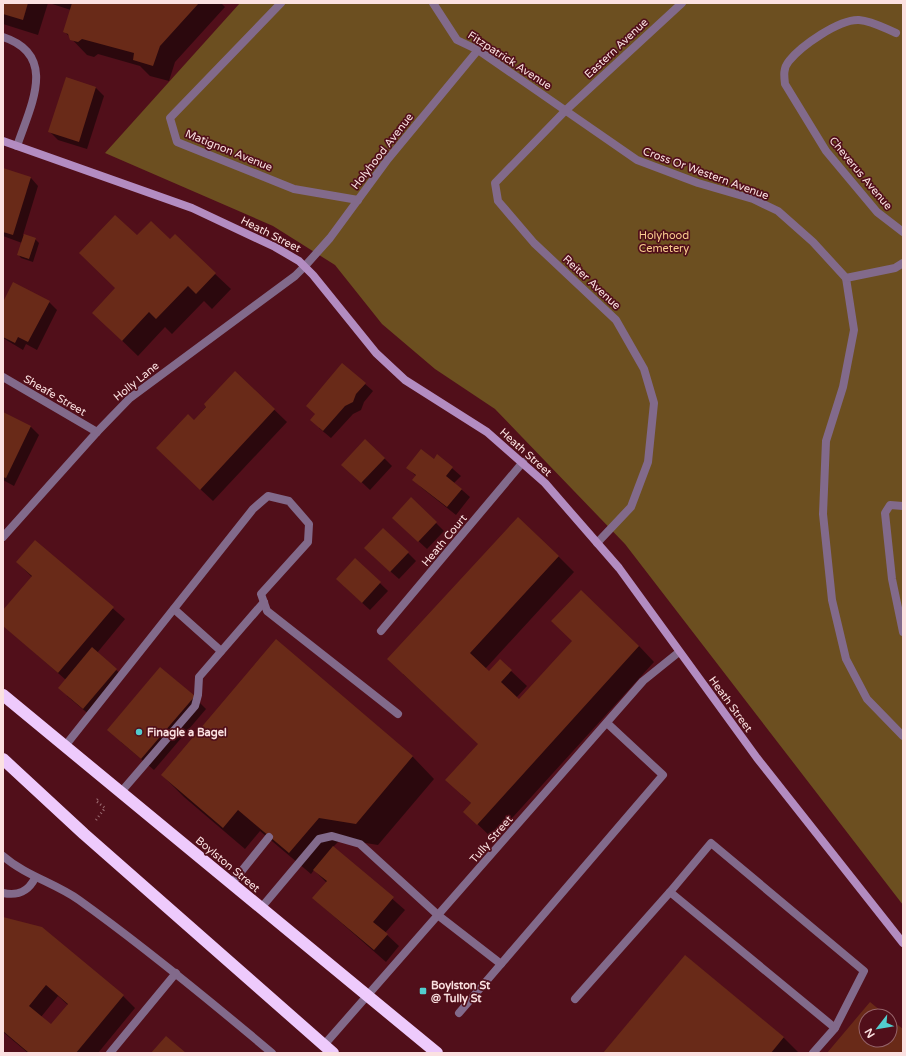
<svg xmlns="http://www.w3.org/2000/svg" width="906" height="1056" font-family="'Varela Round',sans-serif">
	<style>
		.green { fill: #6c4f20 }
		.shadow { fill: #0007; fill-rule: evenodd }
		.building { fill: #692a18; fill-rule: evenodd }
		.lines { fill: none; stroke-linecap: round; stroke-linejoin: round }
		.path { stroke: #9c6c72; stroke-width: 2.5; stroke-dasharray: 1 3; stroke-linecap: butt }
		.lane { stroke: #826a8b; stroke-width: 8 }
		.street { stroke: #826a8b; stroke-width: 8 }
		.secondary { stroke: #b38cc1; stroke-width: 8 }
		.highway { stroke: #eecafc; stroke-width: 12 }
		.poi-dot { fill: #52cdce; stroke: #510f1a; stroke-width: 1.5 }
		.labels { text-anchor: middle; stroke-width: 3.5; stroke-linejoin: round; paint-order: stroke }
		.street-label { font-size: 11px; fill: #fbe1e1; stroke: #510f1a }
		.park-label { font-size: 11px; fill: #f9cd8e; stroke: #510f1a }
		.poi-label { font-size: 11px; font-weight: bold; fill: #fbe1e1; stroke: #510f1a; text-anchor: start }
	</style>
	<rect width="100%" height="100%" fill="#510f1a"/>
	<!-- green -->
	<polygon class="green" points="240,3 903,3 903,905 625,544 495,409 435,369 382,324 335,265 273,226 105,153"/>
	<!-- shadow -->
	<g class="shadow">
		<polygon points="3,3 48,3 38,35 3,24"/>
		<polygon points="49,3 221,3 225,7 175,62 169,81 150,76 140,66 98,54 94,57 87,55 65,32 71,10"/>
		<polygon points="66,79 96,88 104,96 87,149 58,140 50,132"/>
		<polygon points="3,170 31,178 38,186 23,235 35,239 39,243 33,262 21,258 18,254 22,243 3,236"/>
		<polygon points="137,237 170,241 215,274 231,289 212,309 204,301 172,334 165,327 138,356 109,328 117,288"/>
		<polygon points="49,302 57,310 37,350 26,344 23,350 3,338 3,304"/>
		<polygon points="235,372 287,422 213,501 169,460 194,421"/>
		<polygon points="365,384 373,391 364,402 361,410 353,414 331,438 319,428"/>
		<polygon points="3,413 31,427 39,435 14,486 3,480"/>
		<polygon points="438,456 461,476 454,483 470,497 456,515 422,488 414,480 416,476 408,468 434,460"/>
		<polygon points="384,458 392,466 370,490 351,472"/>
		<polygon points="436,523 444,531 427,549 401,525"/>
		<polygon points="35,541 125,619 97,653 124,677 91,716 67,696 66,680 3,625 3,612 32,577 17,562"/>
		<polygon points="408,553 416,561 399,579 373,556"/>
		<polygon points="558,556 574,572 485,669 489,673 511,671 527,686 516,698 519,700 639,646 654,662 493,839 465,812 472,804 462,795 479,744 403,674"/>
		<polygon points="355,559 388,591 370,610 345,587"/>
		<polygon points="276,641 413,757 434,779 378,845 341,839 333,847 405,910 385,933 399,946 386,962 313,898 327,883 314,870 311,874 260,831 245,849 184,797 162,775"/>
		<polygon points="194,697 206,709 154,770 121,742"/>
		<path d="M3 918 123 996 135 1008 98 1053H28L3 1032ZM58 996 68 1005 51 1026 41 1017Z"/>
		<polygon points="685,956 784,1038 799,1053 606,1053"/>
	</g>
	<!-- building -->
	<g class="building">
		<polygon points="3,3 28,3 23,20 3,14"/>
		<polygon points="72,3 199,3 160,46 153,66 133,60 134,53 82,39 78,42 70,40 68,34 63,32"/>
		<polygon points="66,77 96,87 79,142 48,132"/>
		<polygon points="3,168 31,177 13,235 3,232"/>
		<polygon points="115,215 137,235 151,221 170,239 175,234 216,273 196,294 188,286 156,319 149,312 122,341 92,313 115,288 79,253"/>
		<polygon points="24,234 36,238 29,259 17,255"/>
		<polygon points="13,282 50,301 28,342 18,337 15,343 3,337 3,302"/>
		<polygon points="342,363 366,383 356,394 353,402 345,406 323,431 310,420 315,414 306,406"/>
		<polygon points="235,371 275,409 200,490 156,448 188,414 194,420 206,407 204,404"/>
		<polygon points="3,412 31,426 6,478 3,477"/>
		<polygon points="365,439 385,458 361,483 341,465"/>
		<polygon points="421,449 434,459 437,454 453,467 446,476 462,489 447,507 412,480 416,475 406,468"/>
		<polygon points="411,497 437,522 418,542 392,518"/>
		<polygon points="518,517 559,556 470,653 489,671 500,659 512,670 501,682 519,699 572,641 551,621 581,590 639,646 477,825 463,812 471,803 445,780 478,744 387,659"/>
		<polygon points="383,528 409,552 390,572 364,548"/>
		<polygon points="35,540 114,607 58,673 3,626 3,610 32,576 16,562"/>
		<polygon points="355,558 381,582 362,603 336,579"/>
		<polygon points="276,639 413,756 356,824 319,818 289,853 238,810 223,828 161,775"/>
		<polygon points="92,647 117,669 83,709 58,688"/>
		<polygon points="160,667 195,696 141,759 107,730"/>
		<polygon points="333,846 394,897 373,922 388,934 374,950 312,898 327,881 313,870"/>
		<path d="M3 917 42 927 124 995 76 1053H29L3 1031ZM46 985 68 1004 51 1024 29 1006Z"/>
		<polygon points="685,955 784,1037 771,1053 603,1053"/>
		<polygon points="870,1002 887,1016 866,1016 866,1040 890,1040 890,1019 903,1029 903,1053 827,1053"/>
		<polygon points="166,1036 186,1053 151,1053"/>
	</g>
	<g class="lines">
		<!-- path -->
		<polyline class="path" points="96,820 105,808 96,801 99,798"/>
		<!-- lane -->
		<g class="lane">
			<polyline points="281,3 170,118 177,142 294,189 358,200"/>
			<polyline points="433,3 457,40 478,50 637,160 698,183 753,199 778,211 813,242 846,278 854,330 843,387 826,441 823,514 832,600 846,659 867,699 903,736"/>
			<path d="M896 33C884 28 872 21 859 20 839 19 801 46 789 61 783 68 784 76 785 84L826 151 877 212 903 232"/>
			<path d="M3 37C59 55 30 107 17 146"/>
			<polyline points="305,266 330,238 388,159 478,50"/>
			<polyline points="846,278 895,268 903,263"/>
			<polyline points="903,506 890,505 885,513 892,579 903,632"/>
			<polyline points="597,543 631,507 648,462 654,403 644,369 616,320 534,243 498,201 495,183 566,110 682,3"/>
			<polyline points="174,609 221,651"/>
			<polyline points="65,746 253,509 268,496 289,501 309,524 308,542 261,594 267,611 398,714"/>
			<polyline points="121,792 195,706 198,695 199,677 264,602"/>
			<path d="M3 856C26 876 55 883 79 900 146 948 209 1000 272 1053"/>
			<polyline points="232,883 269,837"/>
			<polyline points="670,892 711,843 864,971 835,1028"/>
			<path d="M3 893C18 896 28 892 35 878"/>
			<polyline points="261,908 319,839 332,836 360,844 439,916 501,964 663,775 607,723"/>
			<polyline points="575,999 670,892 835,1028 813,1053"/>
			<polyline points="459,1013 501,964"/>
			<polyline points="110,1053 176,973"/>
		</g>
		<!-- street -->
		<g class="street">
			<polyline points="3,377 97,432"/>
			<polyline points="3,537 97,432 130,398 295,276 305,266"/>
			<polyline points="381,631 523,462"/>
			<polyline points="324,1045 643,681 679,652"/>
		</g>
		<!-- secondary -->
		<polyline class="secondary" points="3,141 192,208 275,247 299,261 313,275 376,353 405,380 487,432 545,483 619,568 757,758 903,943"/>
		<!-- highway -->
		<g class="highway">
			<polyline points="3,695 437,1053"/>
			<polyline points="3,759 84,834 333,1053"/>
		</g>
	</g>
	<!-- markers -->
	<g class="poi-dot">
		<circle cx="139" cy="732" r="4"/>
		<rect x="419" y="987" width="8" height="8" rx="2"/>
	</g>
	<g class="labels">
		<!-- street labels -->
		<g class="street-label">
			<text transform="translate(616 48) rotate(-43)" y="4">Eastern Avenue</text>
			<text transform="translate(510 60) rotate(33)" y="4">Fitzpatrick Avenue</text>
			<text transform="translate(229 150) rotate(22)" y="4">Matignon Avenue</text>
			<text transform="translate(382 151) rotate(-52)" y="4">Holyhood Avenue</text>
			<text transform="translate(706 173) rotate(20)" y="4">Cross Or Western Avenue</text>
			<text transform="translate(861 173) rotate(50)" y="4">Cheverus Avenue</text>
			<text transform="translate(271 234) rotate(27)" y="4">Heath Street</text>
			<text transform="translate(592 282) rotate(43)" y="4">Reiter Avenue</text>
			<text transform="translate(136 381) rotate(-39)" y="4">Holly Lane</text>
			<text transform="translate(55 395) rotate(30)" y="4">Sheafe Street</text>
			<text transform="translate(526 452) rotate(42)" y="4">Heath Street</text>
			<text transform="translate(444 540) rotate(-50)" y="4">Heath Court</text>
			<text transform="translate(731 704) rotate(54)" y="4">Heath Street</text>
			<text transform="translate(491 839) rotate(-49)" y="4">Tully Street</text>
			<text transform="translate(228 864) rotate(40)" y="4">Boylston Street</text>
		</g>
		<!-- park labels -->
		<g class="park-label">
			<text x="664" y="239">Holyhood<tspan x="664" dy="13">Cemetery</tspan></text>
		</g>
		<!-- poi labels -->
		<g class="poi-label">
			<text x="147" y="736">Finagle a Bagel</text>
			<text x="431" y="989">Boylston St<tspan x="431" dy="13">@ Tully St</tspan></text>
		</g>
	</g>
	<!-- border -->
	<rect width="906" height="1056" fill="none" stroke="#fbe1e1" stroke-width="8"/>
	<!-- north arrow -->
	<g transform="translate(878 1028) rotate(239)"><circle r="19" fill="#510f1a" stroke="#95636a"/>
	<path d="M0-3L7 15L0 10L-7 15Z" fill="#52cdce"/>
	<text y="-6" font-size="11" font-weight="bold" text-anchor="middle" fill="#fbe1e1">N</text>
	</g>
</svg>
